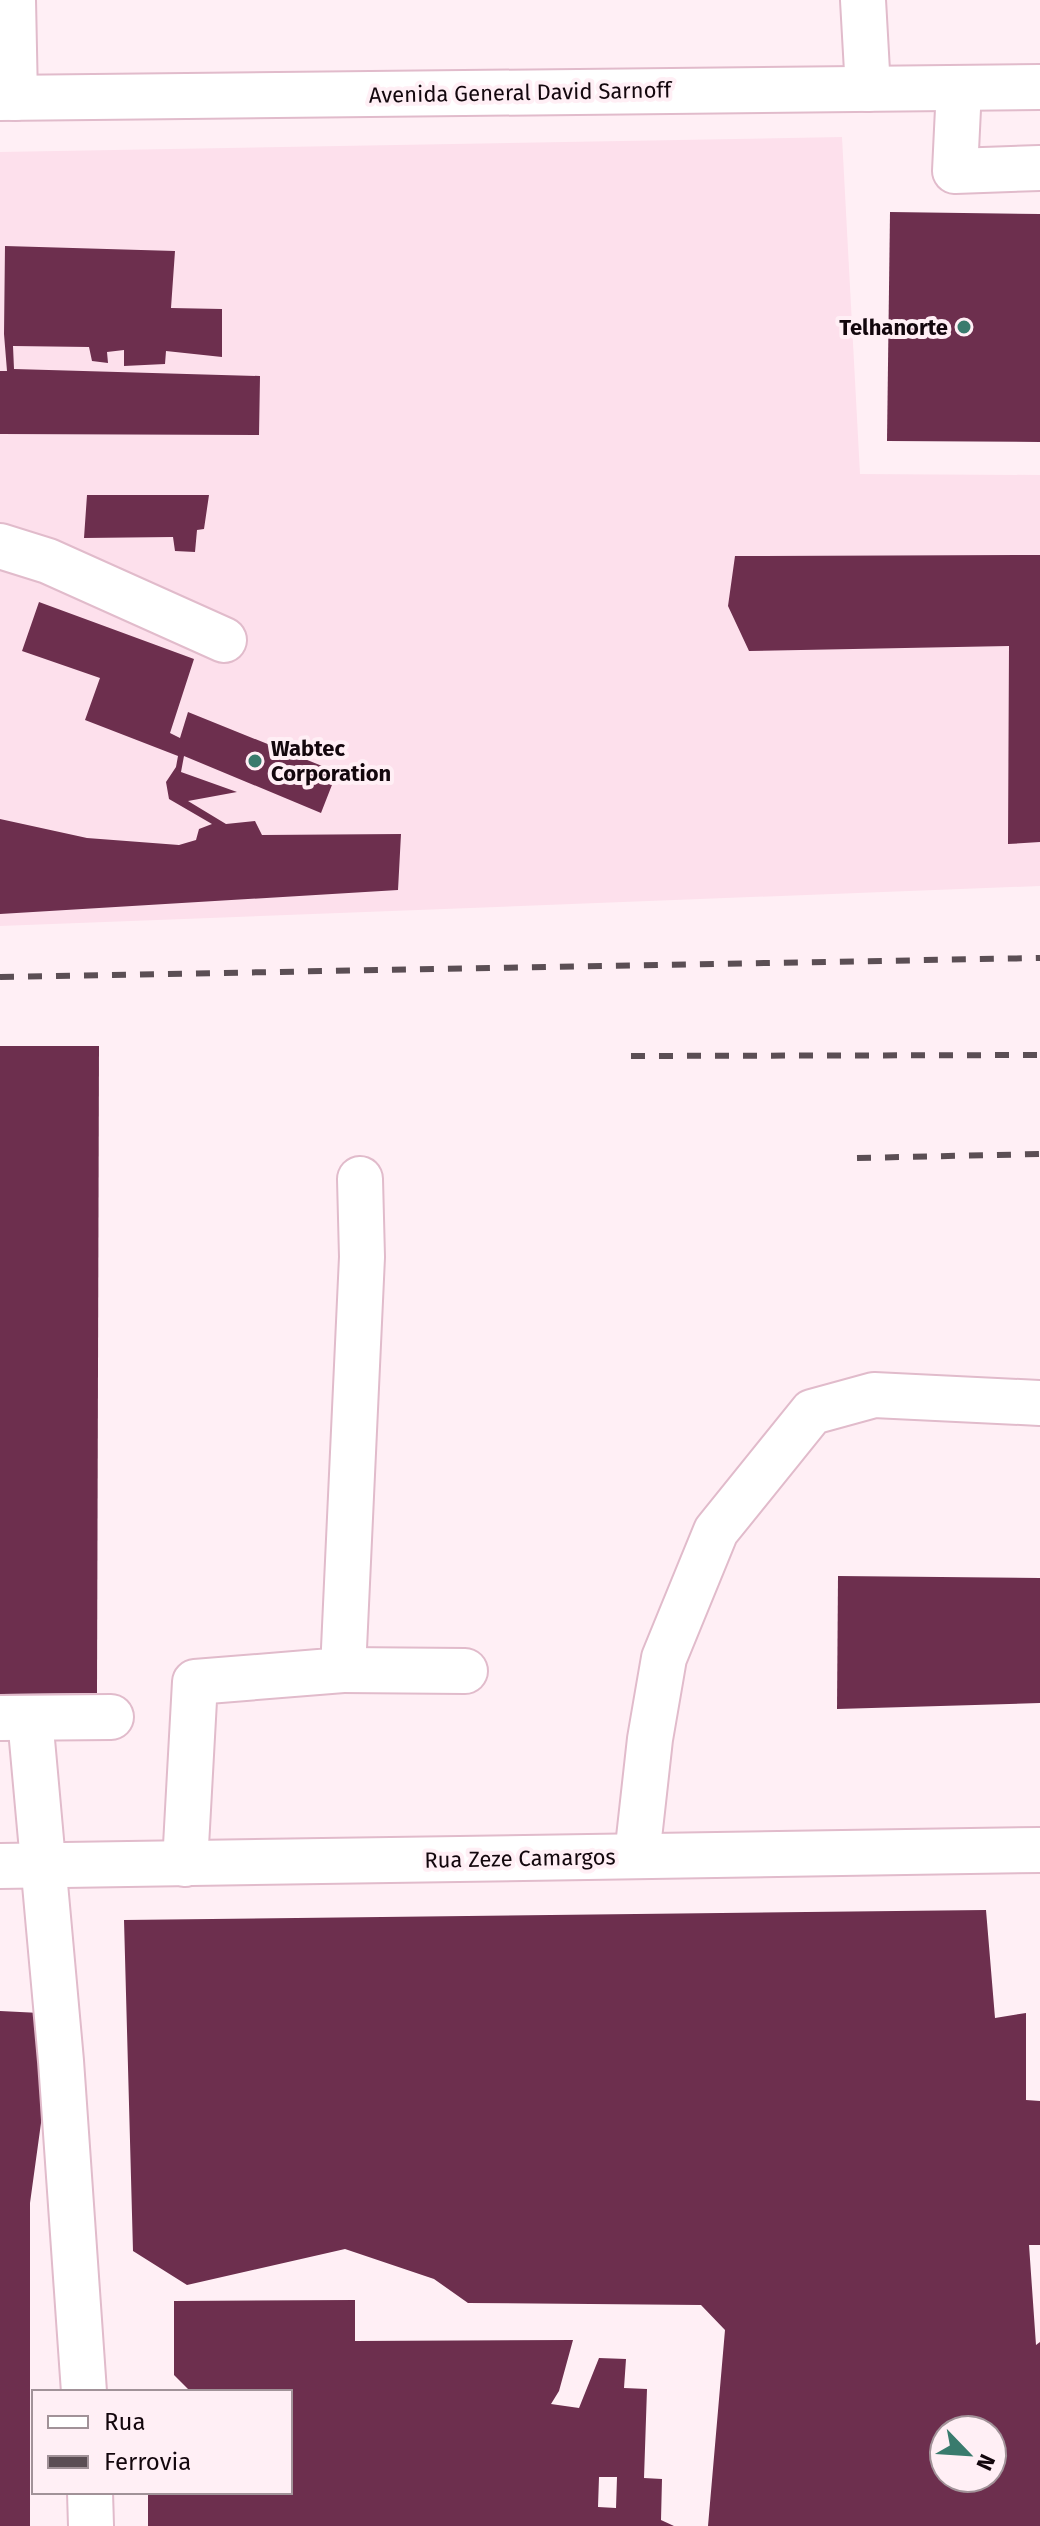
<svg xmlns="http://www.w3.org/2000/svg" width="1040" height="2526" font-family="'Fira Sans',sans-serif">
	<style>
		.built { fill: #fde0ec }
		.building { fill: #6d2f4e; fill-rule: evenodd }
		.lines { fill: none; stroke-linecap: round; stroke-linejoin: round }
		.minor-casing { stroke: #e1bbcb; stroke-width: 48 }
		.major-casing { stroke: #e1bbcb; stroke-width: 48 }
		.minor { stroke: #fff; stroke-width: 44 }
		.major { stroke: #fff; stroke-width: 44 }
		.rail { stroke: #5b4e54; stroke-width: 6; stroke-dasharray: 14 14; stroke-linecap: butt }
		.poi-dot { fill: #397b6d; stroke: #ffeff5; stroke-width: 3 }
		.labels { text-anchor: middle; stroke-width: 8; stroke-linejoin: round; paint-order: stroke }
		.street-label { font-size: 22px; fill: #13070d; stroke: #ffeff5 }
		.poi-label { font-size: 22px; font-weight: bold; fill: #13070d; stroke: #ffeff5; text-anchor: end }
	</style>
	<rect width="100%" height="100%" fill="#ffeff5"/>
	<!-- built -->
	<polygon class="built" points="842,137 860,474 1040,475 1040,886 0,926 0,152"/>
	<!-- building -->
	<g class="building">
		<polygon points="890,212 1040,214 1040,442 887,441"/>
		<polygon points="5,246 175,251 171,308 222,309 222,357 166,351 165,364 124,366 124,350 107,352 108,363 92,361 89,347 13,346 14,369 260,376 259,435 0,434 0,371 7,371 4,334"/>
		<polygon points="87,495 209,495 204,529 197,530 195,552 175,551 173,537 84,538"/>
		<polygon points="1040,555 1040,842 1008,844 1009,646 749,651 728,606 735,556"/>
		<polygon points="39,602 194,659 170,733 180,738 188,712 337,772 321,813 184,756 181,772 237,792 188,801 226,824 255,821 262,835 401,834 398,890 0,914 0,819 87,838 179,845 196,840 199,829 212,824 169,799 166,782 176,767 178,756 85,720 100,678 22,651"/>
		<polygon points="0,1046 99,1046 97,1693 0,1694"/>
		<polygon points="838,1576 1040,1578 1040,1703 837,1709"/>
		<path d="M986 1910 995 2018 1026 2013V2100L1040 2101V2245H1029L1036 2345 1040 2342V2526H708L725 2330 701 2305 468 2303 434 2279 345 2249 187 2285 133 2251 124 1920ZM944 2430H992V2478H944Z"/>
		<polygon points="0,2011 40,2013 41,2123 30,2203 30,2526 0,2526"/>
		<path d="M355 2300V2341L573 2340 559 2391 551 2404 579 2408 599 2358 626 2359 624 2388 647 2389 644 2478 662 2479 661 2520 674 2526H148V2492H290V2392H191L174 2375V2301ZM599 2477H617L616 2508 598 2507Z"/>
	</g>
	<g class="lines">
		<!-- minor casing -->
		<g class="minor-casing">
			<g id="minor">
				<polyline points="13,0 15,98"/>
				<polyline points="959,88 955,171 1040,168"/>
				<polyline points="0,546 48,561 224,640"/>
				<polyline points="343,1670 465,1671"/>
				<polyline points="2,1718 111,1717"/>
				<polyline points="30,1718 61,2061 84,2392"/>
				<polyline points="637,1856 650,1739 664,1658 716,1531 812,1412 874,1395 1040,1403"/>
				<polyline points="185,1864 195,1682 343,1670 362,1257 360,1179"/>
				<polyline points="0,1866 1040,1850"/>
				<polyline points="90,2492 91,2526"/>
			</g>
		</g>
		<!-- major casing -->
		<g class="major-casing">
			<g id="major">
				<polyline points="863,0 868,89"/>
				<polyline points="0,98 1040,87"/>
			</g>
		</g>
		<!-- minor -->
		<use href="#minor" class="minor"/>
		<!-- major -->
		<use href="#major" class="major"/>
		<!-- rail -->
		<g class="rail">
			<polyline points="0,977 1040,958"/>
			<polyline points="631,1056 1040,1055"/>
			<polyline points="857,1158 1040,1154"/>
		</g>
	</g>
	<!-- markers -->
	<g class="poi-dot">
		<circle cx="964" cy="327" r="8"/>
		<circle cx="255" cy="761" r="8"/>
	</g>
	<g class="labels">
		<!-- street labels -->
		<g class="street-label">
			<text transform="translate(520 92) rotate(-1)" y="8">Avenida General David Sarnoff</text>
			<text transform="translate(520 1858) rotate(-1)" y="8">Rua Zeze Camargos</text>
		</g>
		<!-- poi labels -->
		<g class="poi-label">
			<text x="948" y="335">Telhanorte</text>
			<text x="271" y="756" text-anchor="start">Wabtec<tspan x="271" dy="25">Corporation</tspan></text>
		</g>
	</g>
	<!-- legend -->
	<rect x="32" y="2390" width="260" height="104" fill="#ffeff5" stroke="#a19298" stroke-width="2"/>
	<rect x="48" y="2416" width="40" height="12" fill="#ffffff" stroke="#a19298" stroke-width="2"/>
	<text x="104" y="2430" font-size="24" fill="#13070d">Rua</text>
	<rect x="48" y="2456" width="40" height="12" fill="#5b4e54" stroke="#a19298" stroke-width="2"/>
	<text x="104" y="2470" font-size="24" fill="#13070d">Ferrovia</text>
	<!-- north arrow -->
	<g transform="translate(968 2454) rotate(115)"><circle r="38" fill="#ffeff5" stroke="#a19298" stroke-width="2"/>
	<path d="M0-6L14 30L0 20L-14 30Z" fill="#397b6d"/>
	<text y="-12" font-size="22" font-weight="bold" text-anchor="middle" fill="#13070d">N</text>
	</g>
</svg>
